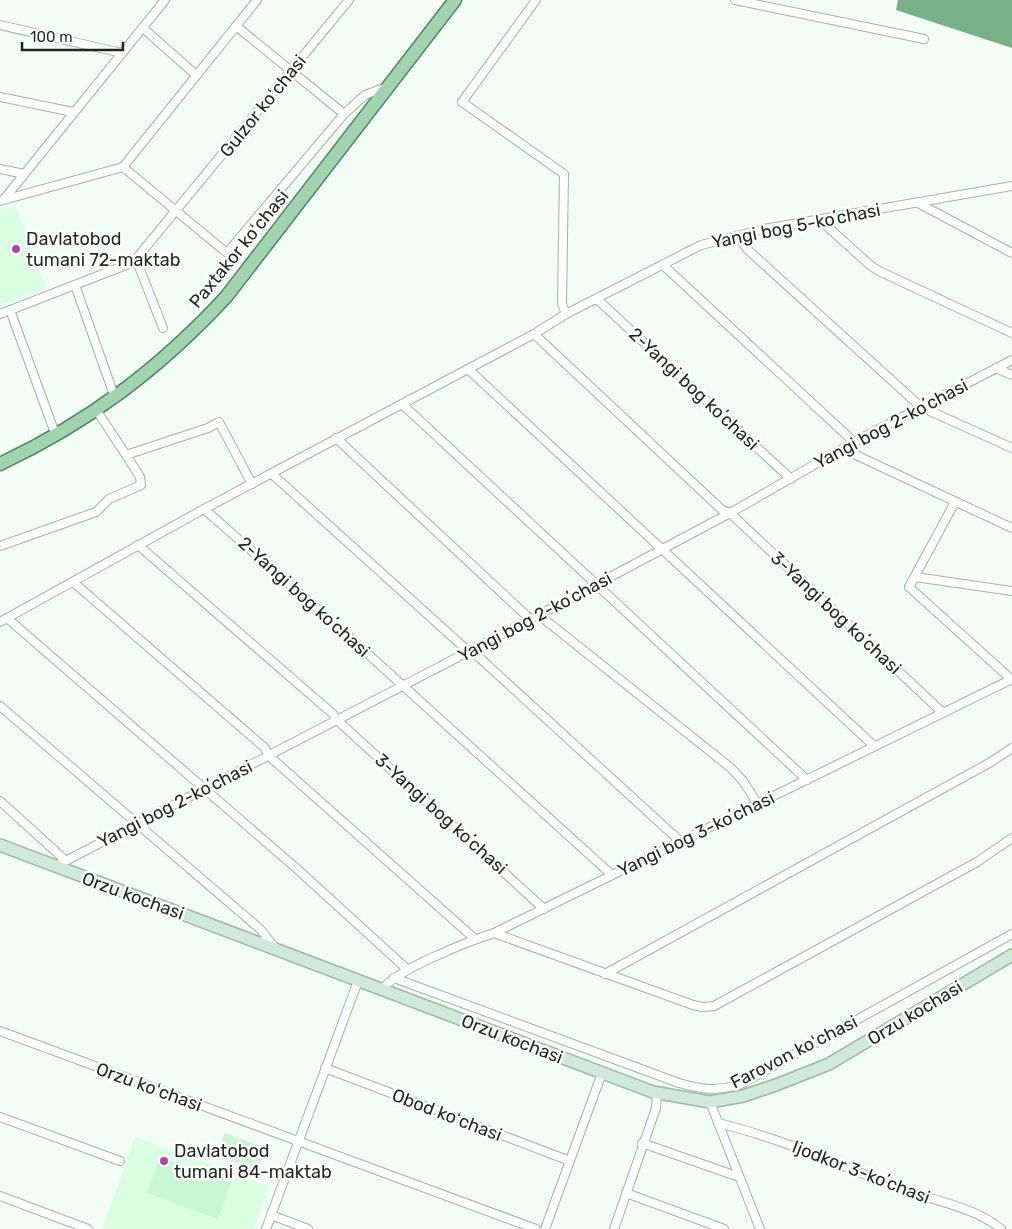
<svg xmlns="http://www.w3.org/2000/svg" width="1012" height="1229" font-family="Rubik,sans-serif">
	<style>
		.built { fill: #dafee2 }
		.green { fill: #c7f7d2 }
		.water { fill: #7ab088 }
		.lines { fill: none; stroke-linecap: round; stroke-linejoin: round }
		.street-casing { stroke: #9cb7a2; stroke-width: 10 }
		.secondary-casing { stroke: #9cb7a2; stroke-width: 14 }
		.primary-casing { stroke: #4a845c; stroke-width: 15 }
		.street { stroke: #fff; stroke-width: 8 }
		.secondary { stroke: #d0e9d8; stroke-width: 11 }
		.primary { stroke: #a1d3b0; stroke-width: 12 }
		.poi-dot { fill: #b145a6; stroke: #fff; stroke-width: 2 }
		.labels { text-anchor: middle; stroke-width: 5; stroke-linejoin: round; paint-order: stroke }
		.street-label { font-size: 18px; fill: #1d2820; stroke: #fff }
		.poi-label { font-size: 18px; fill: #1d2820; stroke: #fff; text-anchor: start }
	</style>
	<rect width="100%" height="100%" fill="#f2fef5"/>
	<!-- built -->
	<g class="built">
		<polygon points="15,205 46,288 0,305 0,210"/>
		<polygon points="135,1137 269,1186 254,1229 102,1229"/>
	</g>
	<!-- green -->
	<g class="green">
		<polygon points="225,1133 265,1148 257,1170 217,1155"/>
		<polygon points="160,1157 231,1183 218,1219 147,1193"/>
	</g>
	<!-- water -->
	<polygon class="water" points="898,0 1012,0 1012,48 896,10"/>
	<g class="lines">
		<!-- street casing -->
		<g class="street-casing">
			<g id="street">
				<polyline points="536,0 462,102 564,174 562,304 566,314 701,245 764,229 1012,186"/>
				<polyline points="735,0 924,39"/>
				<polyline points="0,25 122,53"/>
				<polyline points="236,26 344,114"/>
				<polyline points="143,28 196,75"/>
				<polyline points="0,97 73,112"/>
				<polyline points="123,167 227,253 344,114 365,95 387,87"/>
				<polyline points="123,167 257,0"/>
				<polyline points="0,169 24,174"/>
				<polyline points="5,198 165,0"/>
				<polyline points="0,201 123,167"/>
				<polyline points="918,203 1012,253"/>
				<polyline points="820,220 871,266 881,272 1012,333"/>
				<polyline points="737,236 748,250 921,407 1012,448"/>
				<polyline points="136,259 163,328"/>
				<polyline points="663,265 854,442"/>
				<polyline points="75,285 115,398"/>
				<polyline points="597,299 791,479"/>
				<polyline points="10,310 56,436"/>
				<polyline points="0,314 126,265 136,259 349,0"/>
				<polyline points="534,334 722,510 730,513 943,713"/>
				<polyline points="996,368 1012,375"/>
				<polyline points="468,369 874,746"/>
				<polyline points="402,404 807,780"/>
				<polyline points="97,411 126,455 208,428 219,422 252,484"/>
				<polyline points="336,438 530,619"/>
				<polyline points="843,449 1012,528"/>
				<polyline points="272,474 468,651"/>
				<polyline points="955,502 909,587 1011,679"/>
				<polyline points="204,509 326,616 612,875"/>
				<polyline points="138,545 333,714 337,720 544,909"/>
				<polyline points="0,546 96,512 109,499 141,485 140,477 126,455"/>
				<polyline points="915,577 1012,591"/>
				<polyline points="73,582 265,748 269,756 475,939"/>
				<polyline points="539,615 731,768 743,781 758,804"/>
				<polyline points="7,618 296,868 408,970"/>
				<polyline points="0,622 204,509 534,334 566,314"/>
				<polyline points="471,650 681,842"/>
				<polyline points="0,706 260,929 276,949"/>
				<polyline points="0,801 65,860"/>
				<polyline points="54,867 539,615 730,513 854,442 1012,360"/>
				<polyline points="494,933 693,1005 702,1007 714,1006 977,862 1012,838"/>
				<polyline points="605,974 991,762 1012,748"/>
				<path d="M394 978 679 1083C704 1090 714 1091 739 1085L1012 934"/>
				<path d="M382 990C394 970 470 941 494 933L1012 679"/>
				<polyline points="0,1031 536,1229"/>
				<polyline points="325,1068 570,1161"/>
				<polyline points="710,1102 760,1229"/>
				<polyline points="0,1117 120,1161"/>
				<path d="M718 1123C781 1138 841 1166 902 1189 934 1201 975 1207 1001 1229"/>
				<polyline points="642,1143 739,1177"/>
				<polyline points="626,1193 724,1229"/>
				<polyline points="0,1196 88,1229"/>
				<polyline points="271,1215 308,1229"/>
				<polyline points="266,1229 358,981"/>
				<polyline points="545,1229 602,1073"/>
				<polyline points="614,1229 656,1108 657,1093"/>
			</g>
		</g>
		<!-- secondary casing -->
		<g class="secondary-casing">
			<polyline id="secondary" points="0,845 653,1092 710,1102 743,1096 776,1085 829,1064 1012,955"/>
		</g>
		<!-- primary casing -->
		<g class="primary-casing">
			<path id="primary" d="M0 464C89 422 159 369 226 297L455 0"/>
		</g>
		<!-- street -->
		<use href="#street" class="street"/>
		<!-- secondary -->
		<use href="#secondary" class="secondary"/>
		<!-- primary -->
		<use href="#primary" class="primary"/>
	</g>
	<!-- markers -->
	<g class="poi-dot">
		<circle cx="16" cy="249" r="5"/>
		<circle cx="164" cy="1161" r="5"/>
	</g>
	<g class="labels">
		<!-- street labels -->
		<g class="street-label">
			<text transform="translate(263 106) rotate(-51)" y="6">Gulzor koʻchasi</text>
			<text transform="translate(796 226) rotate(-11)" y="6">Yangi bog 5-koʼchasi</text>
			<text transform="translate(239 249) rotate(-51)" y="6">Paxtakor koʻchasi</text>
			<text transform="translate(694 389) rotate(43)" y="6">2-Yangi bog koʼchasi</text>
			<text transform="translate(891 424) rotate(-28)" y="6">Yangi bog 2-koʼchasi</text>
			<text transform="translate(304 597) rotate(42)" y="6">2-Yangi bog koʼchasi</text>
			<text transform="translate(836 613) rotate(43)" y="6">3-Yangi bog koʼchasi</text>
			<text transform="translate(535 617) rotate(-28)" y="6">Yangi bog 2-koʼchasi</text>
			<text transform="translate(175 804) rotate(-27)" y="6">Yangi bog 2-koʼchasi</text>
			<text transform="translate(441 814) rotate(42)" y="6">3-Yangi bog koʼchasi</text>
			<text transform="translate(696 834) rotate(-26)" y="6">Yangi bog 3-koʼchasi</text>
			<text transform="translate(133 896) rotate(20)" y="6">Orzu kochasi</text>
			<text transform="translate(915 1013) rotate(-31)" y="6">Orzu kochasi</text>
			<text transform="translate(512 1039) rotate(21)" y="6">Orzu kochasi</text>
			<text transform="translate(794 1052) rotate(-27)" y="6">Farovon koʻchasi</text>
			<text transform="translate(149 1087) rotate(20)" y="6">Orzu koʻchasi</text>
			<text transform="translate(447 1115) rotate(21)" y="6">Obod koʻchasi</text>
			<text transform="translate(861 1172) rotate(21)" y="6">Ijodkor 3-koʼchasi</text>
		</g>
		<!-- poi labels -->
		<g class="poi-label">
			<text x="26" y="245">Davlatobod<tspan x="26" dy="21">tumani 72-maktab</tspan></text>
			<text x="174" y="1157">Davlatobod<tspan x="174" dy="21">tumani 84-maktab</tspan></text>
		</g>
	</g>
	<!-- scale -->
	<path d="M22 42v8h101v-8" fill="none" stroke="#1d2820" stroke-width="2.5"/>
	<text x="30" y="42" font-size="15" fill="#1d2820" stroke="#ffffff" stroke-width="4" paint-order="stroke">100 m</text>
</svg>
